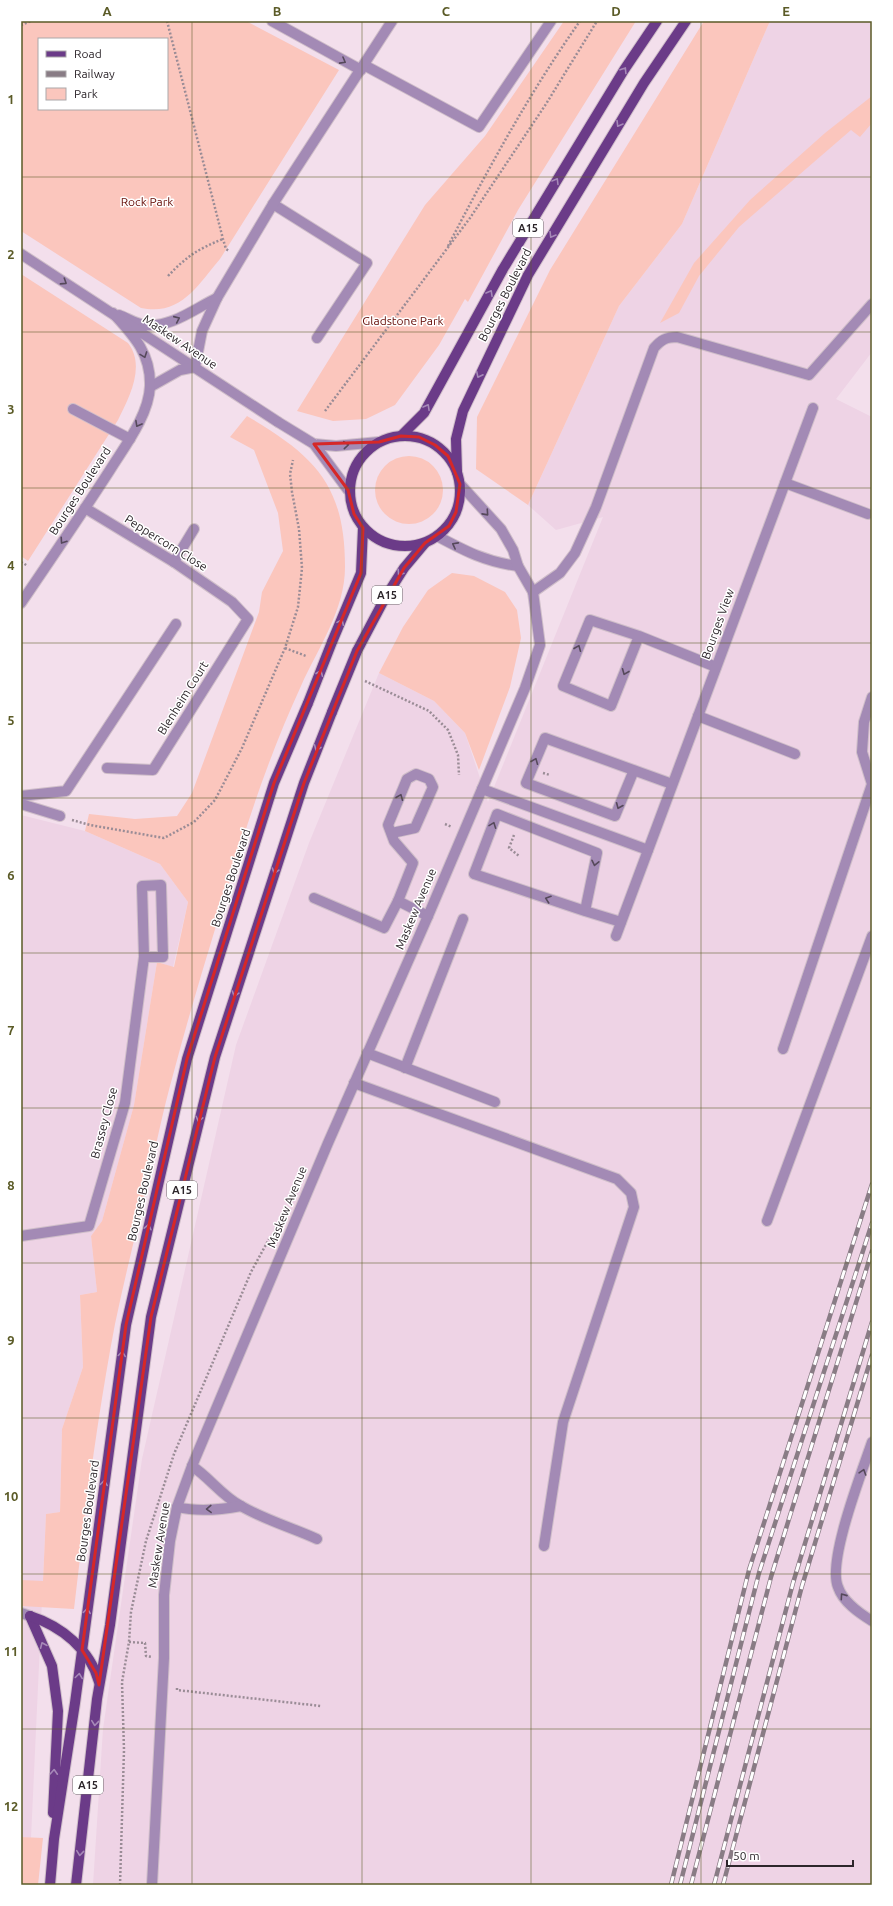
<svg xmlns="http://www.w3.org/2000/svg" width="893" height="1906" font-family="Ubuntu,sans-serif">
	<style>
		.built { fill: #eed3e5 }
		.green { fill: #fbc6bd; fill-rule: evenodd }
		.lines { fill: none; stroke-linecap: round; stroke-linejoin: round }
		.service-casing { stroke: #cfbec9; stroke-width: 12 }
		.minor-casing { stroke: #cfbec9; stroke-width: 12 }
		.tertiary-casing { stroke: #cfbec9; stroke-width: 12 }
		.primary-casing { stroke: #cfbec9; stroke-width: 12 }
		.path { stroke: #9a8c96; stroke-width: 2.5; stroke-dasharray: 2 2; stroke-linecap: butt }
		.service { stroke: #a38ab5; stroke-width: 10 }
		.minor { stroke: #a38ab5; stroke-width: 10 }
		.tertiary { stroke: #a38ab5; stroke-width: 10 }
		.primary { stroke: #6b3b88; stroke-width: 10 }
		.rail-casing { stroke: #897c85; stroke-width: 4.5 }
		.rail { stroke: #fff; stroke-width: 3; stroke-dasharray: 9; stroke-linecap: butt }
		.tertiary-bridge-casing { stroke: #cfbec9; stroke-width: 12; stroke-linecap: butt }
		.primary-bridge-casing { stroke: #cfbec9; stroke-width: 12; stroke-linecap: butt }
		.tertiary-bridge { stroke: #a38ab5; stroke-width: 10 }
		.primary-bridge { stroke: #6b3b88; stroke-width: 10 }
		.oneway { stroke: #56495b }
		.oneway2 { stroke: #a689b8 }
		.marked { fill: none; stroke: #d62828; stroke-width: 3; stroke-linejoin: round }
		.grid { fill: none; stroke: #5b5b27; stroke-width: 1; stroke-opacity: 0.55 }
		.labels { text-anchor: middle; stroke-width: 3; stroke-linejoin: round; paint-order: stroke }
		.shield { fill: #fff; stroke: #6c676b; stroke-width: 1 }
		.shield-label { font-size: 11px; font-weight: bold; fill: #2d262b }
		.park-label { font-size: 12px; fill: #640a04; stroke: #fff }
		.street-label { font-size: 12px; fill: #2d262b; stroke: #fff }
		.neatline { fill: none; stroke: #5b5b27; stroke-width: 1.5 }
		.grid-label { font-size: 13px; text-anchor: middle; font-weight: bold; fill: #5b5b27 }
	</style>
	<rect width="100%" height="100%" fill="#f3dfec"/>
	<!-- built -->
	<g class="built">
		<polygon points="770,21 872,21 872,352 836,399 872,417 872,1885 93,1885 103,1729 142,1459 236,1045 309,843 379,673 434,701 465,733 488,802 603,517 556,530 528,505 619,306 682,224"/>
		<polygon points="21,815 85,831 160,864 188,902 173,967 157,962 134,1105 102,1221 91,1236 97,1292 80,1295 83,1367 62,1429 60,1512 46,1514 31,1838 21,1837"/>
	</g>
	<!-- green -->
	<g class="green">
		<path d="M21 21H246L339 70 220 259C197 286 181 316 141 308L21 231ZM39 39H167V109H39Z"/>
		<polygon points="564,21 636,21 518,210 468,302 465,299 439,345 395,405 366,419 333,421 297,411 425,205 485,136"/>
		<polygon points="704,21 770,21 682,224 619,306 528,505 476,469 477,417 550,270"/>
		<polygon points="872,96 872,123 860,137 851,130 739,227 699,276 679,313 660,323 694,263 750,200 825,133"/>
		<path d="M21 274 128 343C146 366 129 398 118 420L28 561 21 556Z"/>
		<path d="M247 416C315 456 345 485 345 567 345 610 318 648 301 686 277 738 257 793 240 848 217 923 193 999 173 1075 163 1110 156 1146 148 1181 137 1229 125 1276 115 1324 97 1418 85 1514 74 1609L21 1606V1580L43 1581 46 1514 60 1512 62 1429 83 1367 80 1295 97 1292 91 1236 102 1221 134 1105 157 962 174 967 188 902 160 864 85 831 89 814 135 819 177 816 192 793 259 612 262 592 283 551 278 513 254 450 230 437Z"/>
		<circle cx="409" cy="490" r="34"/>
		<polygon points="452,573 474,576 505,592 517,610 521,638 510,687 479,770 465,733 434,701 379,673 403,627 428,590"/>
		<polygon points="21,1837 43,1838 38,1885 21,1885"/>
	</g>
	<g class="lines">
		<!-- service casing -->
		<g class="service-casing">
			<g id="service">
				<polyline points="364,65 479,127 551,21"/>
				<polyline points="273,204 367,263 317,338"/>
				<polyline points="73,409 130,439"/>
				<polyline points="785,483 868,514"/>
				<polyline points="174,562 194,529"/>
				<path d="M533 592 560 573 575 553 596 507 654 348C661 340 666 337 677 337L809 375 872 304"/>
				<polyline points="639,636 611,706 563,686 590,620 639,636 716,667"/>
				<polyline points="698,716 795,754"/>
				<polyline points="634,770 615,816 526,783 545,738 672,784"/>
				<polyline points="482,789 648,850"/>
				<polyline points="314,898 384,928 398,901 413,863 394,841 388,825 407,779 416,774 429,779 433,787 415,828 392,833"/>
				<polyline points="398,901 428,916"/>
				<polyline points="585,911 597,853 497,814 474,874 585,911 621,922"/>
				<polyline points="616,936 813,408"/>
				<polyline points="783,1049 872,784 862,752 864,722 872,697"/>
				<polyline points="367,1053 495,1102"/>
				<polyline points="405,1068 463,919"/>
				<polyline points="354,1083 617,1179 631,1193 634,1207 563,1422 544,1546"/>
				<polyline points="767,1221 872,936"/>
				<path d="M872 1442C862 1472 827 1561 838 1587 843 1602 859 1613 872 1621"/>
				<path d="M192 1466C210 1478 222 1496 241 1506 265 1520 293 1528 317 1539"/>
				<path d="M177 1507C198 1512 220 1510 241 1506"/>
			</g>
		</g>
		<!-- minor casing -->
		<g class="minor-casing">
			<g id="minor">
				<polyline points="272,21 361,70"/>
				<path d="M119 315C127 318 136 324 145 325 171 328 194 309 217 298"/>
				<polyline points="195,367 202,331 217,298 273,204 392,21"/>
				<polyline points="85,508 174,562 232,602 248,619 153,770 107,768"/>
				<path d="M437 536C465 551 486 562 518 566"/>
				<polyline points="21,796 66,791 176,624"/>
				<polyline points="21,804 60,816"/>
				<polyline points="21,1236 89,1226 125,1103 144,957 142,886 161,885 163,957 144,957"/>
				<polyline points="152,1885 164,1658 164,1595 170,1541 177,1507 192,1466 328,1143 428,916 525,688 540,645 533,592 518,566 513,550 501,529 460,484"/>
			</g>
		</g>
		<!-- tertiary casing -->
		<g class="tertiary-casing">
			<g id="tertiary">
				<polyline points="21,254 278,422"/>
				<polyline points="150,387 180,370 195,367"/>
				<polyline points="314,444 336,446 379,442"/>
				<polyline points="314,444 348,490"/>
				<path d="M21 603C51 559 81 515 110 470 125 446 149 415 150 386 151 353 133 335 113 313"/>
				<polyline points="21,1613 30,1616"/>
			</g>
		</g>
		<!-- primary casing -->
		<g class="primary-casing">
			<g id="primary">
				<circle cx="405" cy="491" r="55"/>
				<polyline points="401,436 424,413 503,269 624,70 657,21"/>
				<polyline points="457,472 456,439 463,411 528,275 644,83 686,21"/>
				<polyline points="332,642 361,573 363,528"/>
				<polyline points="357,651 385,598 404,568 425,543"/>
				<polyline points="30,1616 52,1666 58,1711 53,1813"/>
				<path d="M30 1616C61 1626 90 1649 99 1682"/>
				<polyline points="50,1885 54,1839 75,1703 126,1325 187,1059 274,783 308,703"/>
				<polyline points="76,1885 97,1699 110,1625 151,1317 215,1057 304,783 332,712"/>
			</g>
		</g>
		<!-- path -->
		<g class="path">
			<polyline points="167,21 223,239 226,249 229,251"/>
			<polyline points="21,25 31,21"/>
			<path d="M448 246C488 169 530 92 580 21"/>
			<path d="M168 276C187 256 198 249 223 239"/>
			<polyline points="325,411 470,218 546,104 597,21"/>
			<polyline points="21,562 28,566"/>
			<polyline points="285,648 306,656"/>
			<polyline points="365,681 429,711 448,730 458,755 459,775"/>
			<polyline points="543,773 550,775"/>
			<polyline points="72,820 90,825 164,838 194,822 215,800 242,748 285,648 298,607 302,568 299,529 292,492 290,474 293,460"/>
			<polyline points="445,824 452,827"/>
			<polyline points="514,835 509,848 519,856"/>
			<polyline points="129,1642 145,1643 146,1656 152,1657"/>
			<polyline points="177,1688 177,1690 321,1706"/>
			<polyline points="120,1885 124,1750 122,1682 129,1642 131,1612 146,1541 174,1454 251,1272 269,1239"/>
		</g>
		<!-- service -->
		<use href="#service" class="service"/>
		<!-- minor -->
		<use href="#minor" class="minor"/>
		<!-- tertiary -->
		<use href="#tertiary" class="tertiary"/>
		<!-- primary -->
		<use href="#primary" class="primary"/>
		<!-- rail casing -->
		<g class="rail-casing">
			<g id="rail">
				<polyline points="671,1885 749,1570 872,1184"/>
				<polyline points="680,1885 759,1573 872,1223"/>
				<polyline points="691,1885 771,1577 872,1251"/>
				<polyline points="714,1885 793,1583 872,1322"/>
				<polyline points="723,1885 802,1586 872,1355"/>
			</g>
		</g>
		<!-- rail -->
		<use href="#rail" class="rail"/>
		<!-- tertiary-bridge casing -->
		<g class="tertiary-bridge-casing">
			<polyline id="tertiary-bridge" points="278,422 314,444"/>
		</g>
		<!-- primary-bridge casing -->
		<g class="primary-bridge-casing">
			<g id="primary-bridge">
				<polyline points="308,703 332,642"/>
				<polyline points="332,712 357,651"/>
			</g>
		</g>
		<!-- tertiary-bridge -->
		<use href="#tertiary-bridge" class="tertiary-bridge"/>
		<!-- primary-bridge -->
		<use href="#primary-bridge" class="primary-bridge"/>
	</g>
	<!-- one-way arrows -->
	<defs><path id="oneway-chevron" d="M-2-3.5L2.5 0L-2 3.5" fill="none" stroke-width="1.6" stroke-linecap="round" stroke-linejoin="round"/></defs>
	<g class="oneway">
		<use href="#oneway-chevron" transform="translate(343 61) rotate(29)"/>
		<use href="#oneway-chevron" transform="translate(64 282) rotate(33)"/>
		<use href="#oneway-chevron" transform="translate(177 319) rotate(-24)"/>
		<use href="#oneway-chevron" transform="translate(144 355) rotate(70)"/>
		<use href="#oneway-chevron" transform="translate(138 424) rotate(119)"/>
		<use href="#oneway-chevron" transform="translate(346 445) rotate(-5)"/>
		<use href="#oneway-chevron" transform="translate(486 513) rotate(48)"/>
		<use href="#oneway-chevron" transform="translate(63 541) rotate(124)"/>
		<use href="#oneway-chevron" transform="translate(455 545) rotate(-152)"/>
		<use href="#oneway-chevron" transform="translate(578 648) rotate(-68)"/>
		<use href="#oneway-chevron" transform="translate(625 672) rotate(112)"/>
		<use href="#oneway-chevron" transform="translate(535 761) rotate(-68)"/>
		<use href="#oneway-chevron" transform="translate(400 797) rotate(-68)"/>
		<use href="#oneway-chevron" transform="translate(619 806) rotate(113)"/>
		<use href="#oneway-chevron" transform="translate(493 825) rotate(-69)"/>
		<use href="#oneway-chevron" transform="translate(595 863) rotate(102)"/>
		<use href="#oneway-chevron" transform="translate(548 899) rotate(-161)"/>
		<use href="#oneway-chevron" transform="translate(863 1472) rotate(-72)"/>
		<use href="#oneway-chevron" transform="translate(209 1509) rotate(178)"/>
		<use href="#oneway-chevron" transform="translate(843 1596) rotate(-125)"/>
	</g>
	<g class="oneway2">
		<use href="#oneway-chevron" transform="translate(624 70) rotate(-58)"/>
		<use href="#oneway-chevron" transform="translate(619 124) rotate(121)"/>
		<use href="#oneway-chevron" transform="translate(556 181) rotate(-59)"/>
		<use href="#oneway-chevron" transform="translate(552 235) rotate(121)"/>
		<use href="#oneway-chevron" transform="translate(490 293) rotate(-61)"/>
		<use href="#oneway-chevron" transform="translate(479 375) rotate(116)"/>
		<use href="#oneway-chevron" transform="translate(427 407) rotate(-61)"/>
		<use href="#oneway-chevron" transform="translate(400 573) rotate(123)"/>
		<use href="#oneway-chevron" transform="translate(341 622) rotate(-66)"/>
		<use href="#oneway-chevron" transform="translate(320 673) rotate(-68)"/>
		<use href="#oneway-chevron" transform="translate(317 748) rotate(112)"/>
		<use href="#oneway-chevron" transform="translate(275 871) rotate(108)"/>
		<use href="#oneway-chevron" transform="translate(235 994) rotate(108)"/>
		<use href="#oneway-chevron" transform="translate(199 1119) rotate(104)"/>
		<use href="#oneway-chevron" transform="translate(148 1227) rotate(-77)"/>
		<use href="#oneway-chevron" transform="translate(122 1354) rotate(-82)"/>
		<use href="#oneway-chevron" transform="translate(104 1483) rotate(-82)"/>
		<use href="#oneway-chevron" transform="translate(87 1611) rotate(-82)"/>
		<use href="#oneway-chevron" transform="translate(43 1645) rotate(-113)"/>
		<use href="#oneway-chevron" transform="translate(79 1676) rotate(-82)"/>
		<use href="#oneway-chevron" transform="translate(95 1723) rotate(96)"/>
		<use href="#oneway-chevron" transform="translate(54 1772) rotate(-87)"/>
		<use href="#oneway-chevron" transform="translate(80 1853) rotate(96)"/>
	</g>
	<!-- marked area -->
	<path class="marked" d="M401 436 419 437 435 445 448 456 460 484 456 512 449 526 425 543 404 568 357 651 304 783 215 1057 151 1317 99 1685 96 1673 82 1650 126 1325 187 1059 274 783 361 573 363 528 354 514 348 490 314 444 379 442Z"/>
	<!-- grid -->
	<path class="grid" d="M192 21V1885M362 21V1885M531 21V1885M701 21V1885M21 177H872M21 332H872M21 488H872M21 643H872M21 798H872M21 953H872M21 1108H872M21 1263H872M21 1418H872M21 1574H872M21 1729H872"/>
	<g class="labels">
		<!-- shield labels -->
		<g class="shield">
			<rect x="513" y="219" width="30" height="18" rx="3"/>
			<rect x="372" y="586" width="30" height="18" rx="3"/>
			<rect x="167" y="1181" width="30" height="18" rx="3"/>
			<rect x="73" y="1776" width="30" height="18" rx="3"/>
		</g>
		<g class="shield-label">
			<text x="528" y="232">A15</text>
			<text x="387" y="599">A15</text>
			<text x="182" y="1194">A15</text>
			<text x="88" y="1789">A15</text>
		</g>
		<!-- park labels -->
		<g class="park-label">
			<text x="147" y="206">Rock Park</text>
			<text x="403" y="325">Gladstone Park</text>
		</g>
		<!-- street labels -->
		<g class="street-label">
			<text transform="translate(505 295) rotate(-63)" y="4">Bourges Boulevard</text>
			<text transform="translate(180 342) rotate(34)" y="4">Maskew Avenue</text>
			<text transform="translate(80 491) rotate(-57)" y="4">Bourges Boulevard</text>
			<text transform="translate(166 543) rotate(32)" y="4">Peppercorn Close</text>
			<text transform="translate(718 624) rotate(-70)" y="4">Bourges View</text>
			<text transform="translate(183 698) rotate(-58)" y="4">Blenheim Court</text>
			<text transform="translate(231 878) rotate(-72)" y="4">Bourges Boulevard</text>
			<text transform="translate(416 909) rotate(-67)" y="4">Maskew Avenue</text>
			<text transform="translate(104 1123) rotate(-75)" y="4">Brassey Close</text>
			<text transform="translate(143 1191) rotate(-77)" y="4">Bourges Boulevard</text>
			<text transform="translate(287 1207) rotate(-68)" y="4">Maskew Avenue</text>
			<text transform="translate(88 1511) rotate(-82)" y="4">Bourges Boulevard</text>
			<text transform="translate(159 1545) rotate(-81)" y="4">Maskew Avenue</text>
		</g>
	</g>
	<!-- border -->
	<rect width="893" height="1906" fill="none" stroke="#ffffff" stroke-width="44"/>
	<!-- legend -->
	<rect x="38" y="38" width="130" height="72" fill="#ffffff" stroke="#aba8aa"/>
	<rect x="46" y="51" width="20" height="6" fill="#6b3b88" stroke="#aba8aa"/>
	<text x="74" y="58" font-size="12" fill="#2d262b">Road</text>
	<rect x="46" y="71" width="20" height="6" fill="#897c85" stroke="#aba8aa"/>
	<text x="74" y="78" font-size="12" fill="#2d262b">Railway</text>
	<rect x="46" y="88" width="20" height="12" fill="#fbc6bd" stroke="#aba8aa"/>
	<text x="74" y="98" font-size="12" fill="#2d262b">Park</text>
	<!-- scale -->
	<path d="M727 1860v6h126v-6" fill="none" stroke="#2d262b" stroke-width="2"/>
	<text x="733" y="1860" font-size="12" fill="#2d262b" stroke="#ffffff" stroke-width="3" paint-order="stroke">50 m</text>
	<rect x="22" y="22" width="849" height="1862" class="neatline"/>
	<g class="grid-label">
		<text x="107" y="16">A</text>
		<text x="277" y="16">B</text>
		<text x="446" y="16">C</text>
		<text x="616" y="16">D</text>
		<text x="786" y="16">E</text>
		<text x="11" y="104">1</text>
		<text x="11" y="259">2</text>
		<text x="11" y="414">3</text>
		<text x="11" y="570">4</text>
		<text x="11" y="725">5</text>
		<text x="11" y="880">6</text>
		<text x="11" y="1035">7</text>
		<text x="11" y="1190">8</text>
		<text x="11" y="1345">9</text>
		<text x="11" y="1501">10</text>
		<text x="11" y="1656">11</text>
		<text x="11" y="1811">12</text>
	</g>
</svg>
